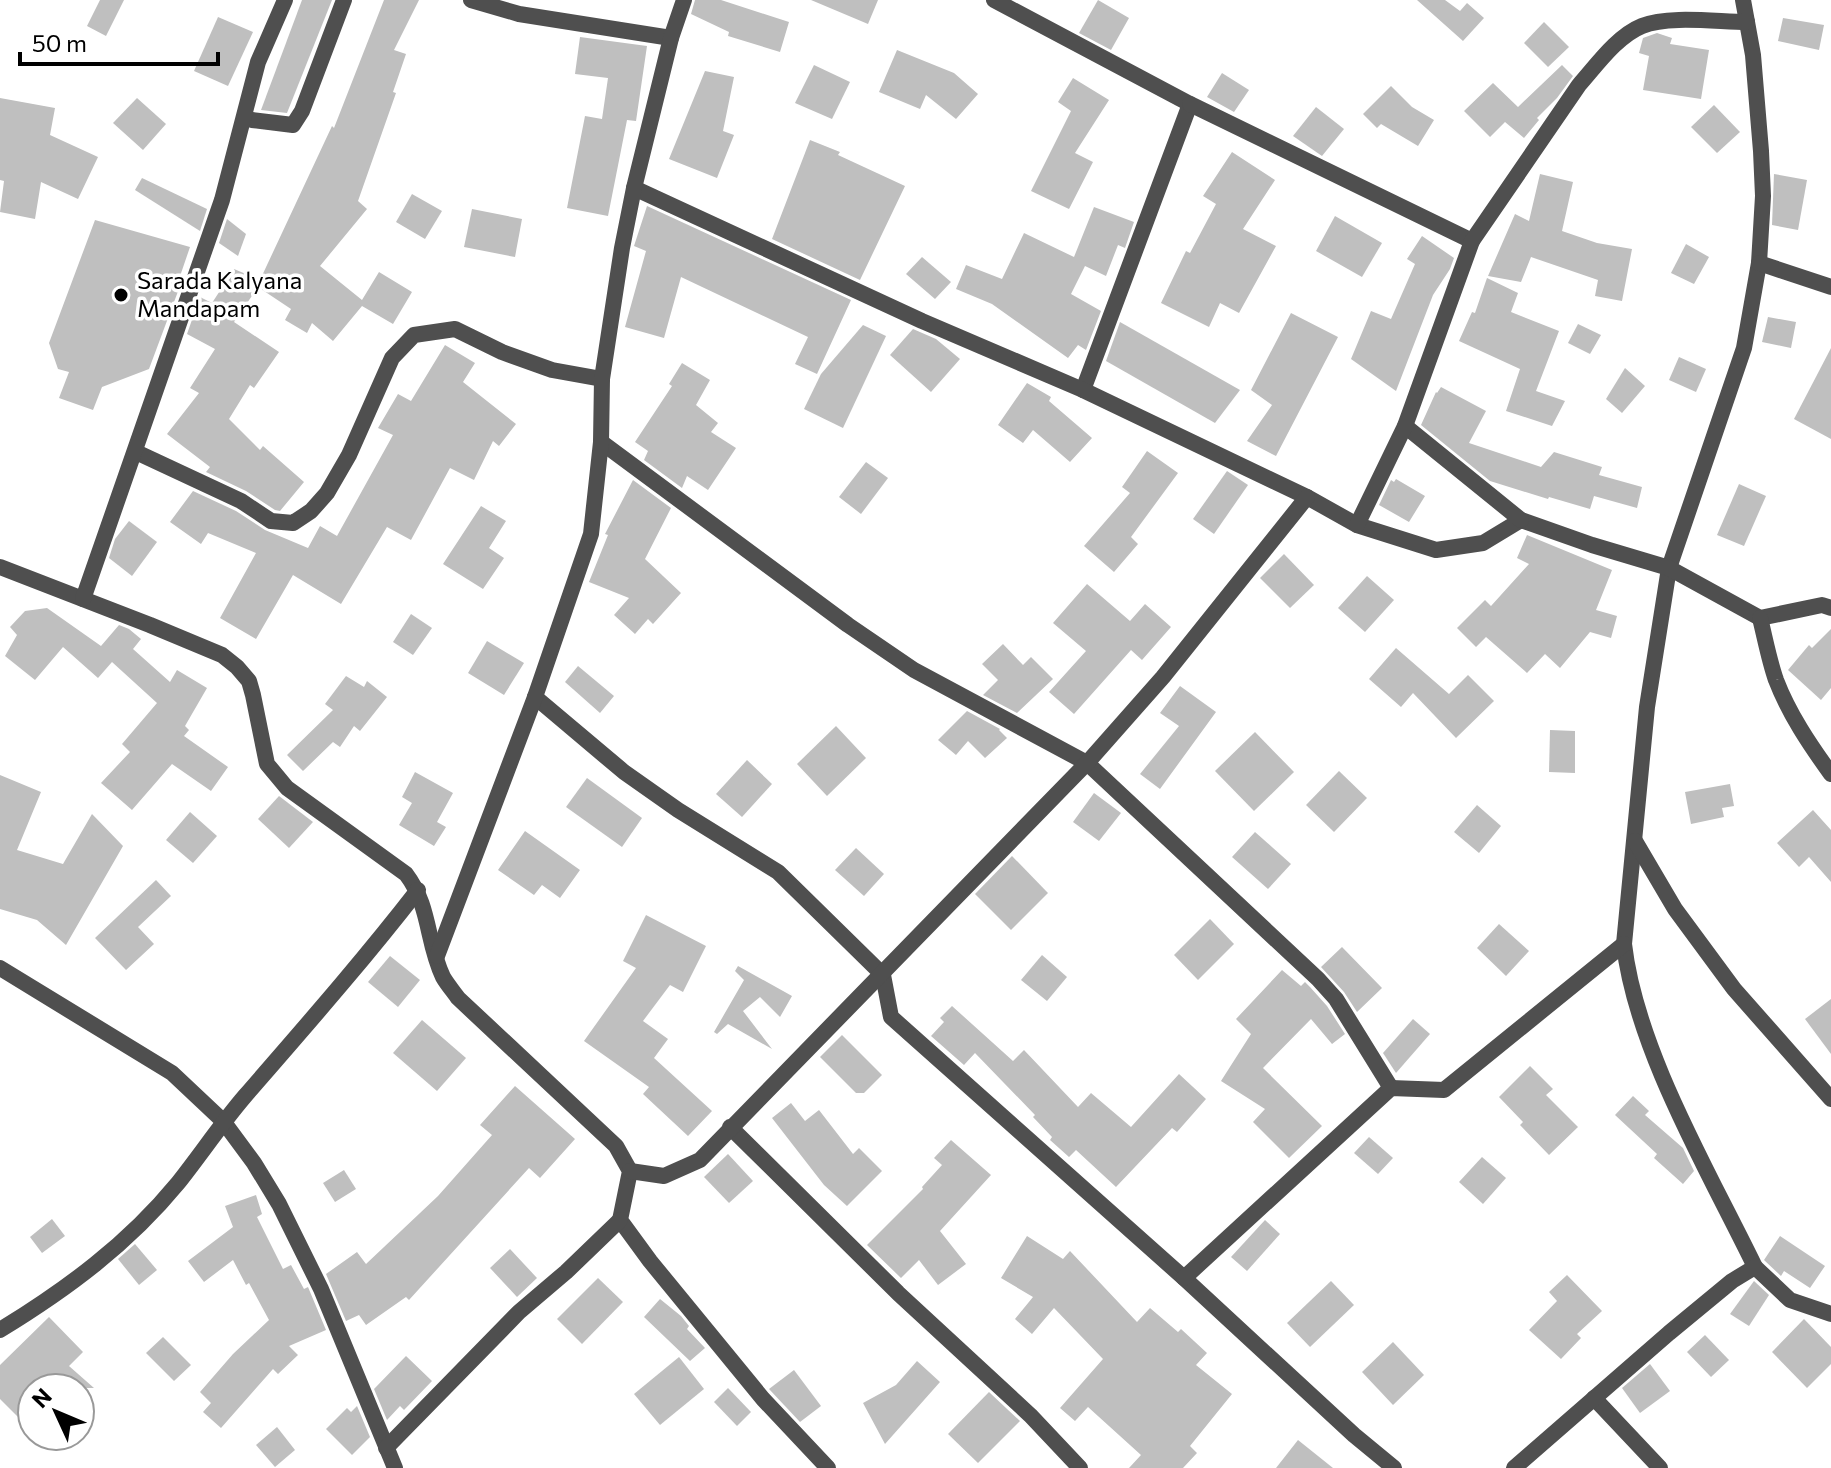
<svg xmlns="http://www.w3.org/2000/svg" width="1831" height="1468" font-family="Commissioner,sans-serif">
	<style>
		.building { fill: #bfbfbf }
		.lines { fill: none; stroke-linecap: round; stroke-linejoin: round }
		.minor { stroke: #4f4f4f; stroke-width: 16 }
		.poi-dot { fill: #000; stroke: #fff; stroke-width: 3 }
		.labels { text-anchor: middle; stroke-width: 7; stroke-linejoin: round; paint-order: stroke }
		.poi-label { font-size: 24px; fill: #000; stroke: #fff; text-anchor: start }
	</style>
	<rect width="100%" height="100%" fill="#fff"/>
	<!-- building -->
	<g class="building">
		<polygon points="100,0 124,0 106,36 87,26"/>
		<polygon points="302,0 332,0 287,113 261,110"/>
		<polygon points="384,0 419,0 394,50 406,54 393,92 396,93 358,201 367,209 320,266 362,300 379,272 412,292 393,324 362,306 333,341 312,323 307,333 285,320 291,309 258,287 234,322 279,352 254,388 250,385 229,419 260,450 263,446 304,482 280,511 275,510 246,491 206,472 210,467 167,434 199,393 190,388 215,349 187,334 200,297 212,303 234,269 260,280 332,126 334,128"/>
		<polygon points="695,0 721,0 789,22 780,52 728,36 729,32 691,14"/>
		<polygon points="811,0 878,0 868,24"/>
		<polygon points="1098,0 1129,18 1111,50 1079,33"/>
		<polygon points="1417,0 1445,0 1460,11 1467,3 1484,18 1463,41"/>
		<polygon points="218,17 253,32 228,86 194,71"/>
		<polygon points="1783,18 1824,25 1819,50 1778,41"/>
		<polygon points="1544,22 1569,47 1548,67 1524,43"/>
		<polygon points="1657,33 1672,38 1670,44 1709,50 1701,99 1643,90 1649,56 1639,53 1643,38"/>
		<polygon points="580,37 647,46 636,121 627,120 608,216 567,208 585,116 602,119 608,78 575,74"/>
		<polygon points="897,50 954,73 978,94 956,119 926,95 920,109 879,92"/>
		<polygon points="814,65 850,82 832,119 795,103"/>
		<polygon points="1562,65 1573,76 1557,98 1537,118 1539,120 1524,138 1505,122 1490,137 1464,111 1493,83 1518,107"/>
		<polygon points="705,71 734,77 723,131 734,135 717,178 669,159"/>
		<polygon points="1222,73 1249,90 1234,112 1207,97"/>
		<polygon points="1073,78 1109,100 1075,153 1093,162 1069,209 1031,191 1071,111 1058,102"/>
		<polygon points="1391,86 1412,107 1434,120 1418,146 1381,124 1377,128 1363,114"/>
		<polygon points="0,98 55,108 50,135 98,157 78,199 41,182 35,219 0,212 4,181 0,180"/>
		<polygon points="137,98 166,124 143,150 113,123"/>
		<polygon points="1714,105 1740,132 1717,153 1691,127"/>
		<polygon points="1316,107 1344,129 1322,156 1293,136"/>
		<polygon points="810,140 840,152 838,155 905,186 860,280 772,239"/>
		<polygon points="1232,152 1275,180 1243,229 1276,246 1239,313 1220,303 1209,327 1161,303 1186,251 1190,253 1216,204 1203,196"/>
		<polygon points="1540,174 1573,182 1562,231 1597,243 1632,249 1622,301 1595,296 1598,280 1531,257 1521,282 1488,276 1515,214 1529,221"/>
		<polygon points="1774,174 1807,180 1798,230 1772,225"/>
		<polygon points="142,178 207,209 200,231 135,190"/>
		<polygon points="412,194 442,211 425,239 396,222"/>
		<polygon points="647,206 851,300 817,374 795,364 808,337 681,277 664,338 625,327 646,251 634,246"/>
		<polygon points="1094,207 1134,222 1125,248 1118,245 1106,276 1085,266 1071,294 1101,311 1086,350 1078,345 1068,358 992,304 956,289 966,265 1002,279 1024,233 1074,257"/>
		<polygon points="472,209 522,219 515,257 464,247"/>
		<polygon points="1335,216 1382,243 1362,277 1316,251"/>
		<polygon points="227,219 246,234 238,256 219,243"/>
		<polygon points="95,220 190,247 177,285 180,286 149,369 102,387 93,410 59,398 69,372 58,369 49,343"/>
		<polygon points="1422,236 1454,258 1450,269 1433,295 1396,391 1351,359 1371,311 1391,319 1415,264 1407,259"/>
		<polygon points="1686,244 1709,257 1694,284 1671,273"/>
		<polygon points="922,257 951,282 935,299 906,274"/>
		<polygon points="1487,278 1518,293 1511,312 1559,331 1536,391 1565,401 1552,426 1506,411 1520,369 1459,341 1472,312 1475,313"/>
		<polygon points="1291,313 1338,337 1276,456 1247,441 1272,405 1251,390"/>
		<polygon points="1768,317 1796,322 1791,348 1762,342"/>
		<polygon points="1120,322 1240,390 1215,423 1106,361"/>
		<polygon points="1578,324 1601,335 1590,354 1568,343"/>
		<polygon points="863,325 886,336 843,428 804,409 821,374"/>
		<polygon points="913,329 936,339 960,359 931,392 890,355"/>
		<polygon points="445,345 475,363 463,382 516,424 499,446 493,441 474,480 450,468 411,540 387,527 341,604 293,575 256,639 220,618 256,553 208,533 201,544 170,522 193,491 236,511 265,530 308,548 320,526 337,536 393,435 378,428 398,394 411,401"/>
		<polygon points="1831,348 1831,439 1794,419"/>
		<polygon points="1679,357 1706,369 1696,392 1669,380"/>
		<polygon points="682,363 710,380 696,405 718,423 711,432 736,448 708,490 687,476 682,488 644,460 648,451 635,442 672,386 669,384"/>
		<polygon points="1625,368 1645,386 1622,413 1606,399"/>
		<polygon points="1027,383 1051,397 1049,401 1092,438 1070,462 1033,430 1023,443 998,425"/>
		<polygon points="1441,387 1486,411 1469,443 1541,467 1554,452 1602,467 1599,475 1642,487 1637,508 1594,496 1590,509 1549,497 1548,499 1490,481 1421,425 1436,392 1437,393"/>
		<polygon points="1147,451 1178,473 1131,537 1138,544 1114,572 1084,546 1130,493 1122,487"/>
		<polygon points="866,462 888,478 861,514 839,497"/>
		<polygon points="1227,471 1248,485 1214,534 1193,519"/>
		<polygon points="1396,479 1425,496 1409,522 1379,505 1391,480 1394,482"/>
		<polygon points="633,480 671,508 645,559 681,593 653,624 648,619 635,634 614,615 629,598 589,582 608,535 605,534"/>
		<polygon points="1739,484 1766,496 1744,546 1717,535"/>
		<polygon points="481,506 506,521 489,548 504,558 483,589 443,564"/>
		<polygon points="129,521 157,542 132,576 109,558 115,539"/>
		<polygon points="1527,535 1612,570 1596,610 1617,616 1611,638 1590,632 1560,668 1545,654 1527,673 1486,637 1476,647 1457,628 1485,600 1491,606 1529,564 1517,558"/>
		<polygon points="1284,554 1314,585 1290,608 1260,578"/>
		<polygon points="1367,576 1394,600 1365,632 1338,608"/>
		<polygon points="1087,584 1130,621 1145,604 1171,627 1142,660 1131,650 1074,714 1049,692 1086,651 1053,623"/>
		<polygon points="47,608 101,646 119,625 129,629 141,639 133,649 170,682 177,670 207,688 185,726 189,730 184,736 228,767 211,791 172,764 132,810 101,783 130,752 122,744 157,703 112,662 98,678 63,647 35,680 5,656 17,635 10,627 25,611"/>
		<polygon points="411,614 432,628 413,655 393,642"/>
		<polygon points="1831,629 1831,688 1821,700 1788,670 1809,645 1812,648"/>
		<polygon points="487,641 524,663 504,695 468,673"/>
		<polygon points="1003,644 1023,665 1031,657 1053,679 1017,713 983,695 998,680 982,664"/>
		<polygon points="1396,648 1449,694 1468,675 1494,701 1456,738 1413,693 1401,707 1369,679"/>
		<polygon points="578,666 614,696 600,713 565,682"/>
		<polygon points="346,676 364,687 367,681 387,697 360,731 354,726 340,747 333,742 303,771 287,755 333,710 325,704"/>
		<polygon points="1180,686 1216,712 1160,789 1140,774 1179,726 1160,713"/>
		<polygon points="967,711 1000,729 999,730 1007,738 985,758 968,741 956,755 938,740"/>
		<polygon points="836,726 866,758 827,796 797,764"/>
		<polygon points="1550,730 1575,731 1575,773 1549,772"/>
		<polygon points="1255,732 1294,772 1254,811 1215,771"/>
		<polygon points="747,760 772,784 742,817 716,794"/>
		<polygon points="1339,771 1367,798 1334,832 1306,805"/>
		<polygon points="415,772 453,793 437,822 446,827 434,846 399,825 412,803 402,797"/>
		<polygon points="0,775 41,792 17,850 63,864 92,814 123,846 66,945 37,920 0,909"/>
		<polygon points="587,778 642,818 622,847 566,807"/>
		<polygon points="1730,784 1734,806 1722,808 1724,817 1691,824 1685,792"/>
		<polygon points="1094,793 1121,813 1099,841 1073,822"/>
		<polygon points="279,796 313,822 289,848 258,819"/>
		<polygon points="1477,805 1501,826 1479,853 1454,832"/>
		<polygon points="1813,810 1831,830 1831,882 1809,857 1799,867 1777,843"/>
		<polygon points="190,812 217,836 193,863 166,840"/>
		<polygon points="525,831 580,870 560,898 542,885 534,895 498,870"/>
		<polygon points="1255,832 1291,864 1268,889 1232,857"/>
		<polygon points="856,848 884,874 864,896 835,870"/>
		<polygon points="1012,856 1048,893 1011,930 975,894"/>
		<polygon points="156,880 171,896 138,927 154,944 126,970 95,938"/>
		<polygon points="646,915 706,946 683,992 670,985 643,1021 668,1039 654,1058 712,1111 688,1136 643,1094 649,1087 584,1041 636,968 623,961"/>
		<polygon points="1210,919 1234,944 1198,980 1174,955"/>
		<polygon points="1499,924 1529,951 1506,976 1477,948"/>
		<polygon points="1342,947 1382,988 1357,1012 1344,992 1321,967"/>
		<polygon points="1042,955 1067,977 1047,1001 1021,980"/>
		<polygon points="390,956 420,980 398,1007 368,982"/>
		<polygon points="738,966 792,996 780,1017 760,997 743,1011 772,1049 728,1024 717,1034 714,1032 744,980 735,971"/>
		<polygon points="1282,970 1301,986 1305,982 1310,987 1327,1006 1345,1034 1332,1044 1311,1019 1263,1068 1322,1126 1289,1158 1253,1122 1265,1109 1221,1081 1251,1034 1236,1019"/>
		<polygon points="1831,999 1831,1054 1805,1019"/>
		<polygon points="952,1006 1013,1061 1024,1050 1078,1107 1091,1093 1131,1127 1179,1074 1206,1099 1177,1132 1172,1128 1116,1187 1076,1150 1069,1157 1050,1140 1052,1137 1033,1117 1035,1115 975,1053 964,1065 931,1036 944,1022 940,1018"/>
		<polygon points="1413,1019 1430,1034 1396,1073 1383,1053"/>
		<polygon points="422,1020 466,1058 437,1091 393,1053"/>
		<polygon points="842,1035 882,1075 864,1093 856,1093 820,1057"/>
		<polygon points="1530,1066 1553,1089 1546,1095 1578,1127 1549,1155 1520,1125 1523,1122 1499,1097"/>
		<polygon points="515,1086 575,1139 540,1178 529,1168 409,1300 406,1297 366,1325 359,1315 346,1321 326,1274 357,1252 366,1264 438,1196 492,1135 480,1125"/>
		<polygon points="1633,1096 1649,1111 1645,1115 1683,1148 1694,1171 1683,1184 1654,1158 1657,1154 1615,1115"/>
		<polygon points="791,1103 805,1121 819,1110 853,1154 859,1148 882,1171 847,1206 824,1185 772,1118"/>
		<polygon points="1369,1137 1393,1158 1378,1174 1354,1153"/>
		<polygon points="951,1140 991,1175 940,1231 966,1264 938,1285 919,1260 901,1278 867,1245 923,1189 922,1187 942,1165 934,1158"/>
		<polygon points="728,1154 753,1181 729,1203 704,1177"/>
		<polygon points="1482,1157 1506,1178 1483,1204 1459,1182"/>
		<polygon points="344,1170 356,1189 335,1202 323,1183"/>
		<polygon points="256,1195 262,1214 257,1217 283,1269 291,1265 304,1289 308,1287 326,1330 289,1346 298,1355 278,1374 273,1369 221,1428 203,1412 211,1403 200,1392 233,1354 269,1320 249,1283 246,1285 233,1260 204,1282 188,1261 233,1227 225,1206"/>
		<polygon points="52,1219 65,1236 42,1253 30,1237"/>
		<polygon points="1265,1220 1280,1234 1247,1271 1231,1257"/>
		<polygon points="1027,1236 1063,1259 1070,1251 1137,1322 1150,1308 1178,1332 1181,1329 1207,1353 1196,1365 1232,1394 1190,1446 1197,1453 1183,1468 1129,1468 1141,1455 1088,1407 1075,1421 1060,1408 1103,1359 1054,1308 1032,1334 1015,1319 1033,1297 1001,1278"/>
		<polygon points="1780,1236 1825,1266 1810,1288 1784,1271 1781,1276 1764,1260"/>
		<polygon points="135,1244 157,1270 139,1285 118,1259"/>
		<polygon points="510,1249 537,1278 517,1297 490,1268"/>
		<polygon points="1567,1275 1602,1311 1577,1334 1581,1338 1561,1359 1529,1330 1557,1301 1549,1292"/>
		<polygon points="598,1278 623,1302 582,1344 557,1319"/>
		<polygon points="1331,1281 1354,1305 1310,1347 1287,1323"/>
		<polygon points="1754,1281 1769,1295 1749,1326 1730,1314"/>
		<polygon points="660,1299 681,1316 689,1326 687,1329 705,1348 690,1361 644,1317"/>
		<polygon points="49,1317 83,1352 69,1366 94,1388 32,1388 32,1426 20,1415 18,1417 0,1399 0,1365"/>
		<polygon points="1804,1319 1831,1347 1831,1364 1807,1388 1772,1352"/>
		<polygon points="1705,1335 1729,1360 1711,1377 1687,1352"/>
		<polygon points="163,1337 191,1365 174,1381 146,1353"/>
		<polygon points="1393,1342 1424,1375 1393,1405 1362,1372"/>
		<polygon points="406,1356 432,1381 404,1410 400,1406 387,1420 374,1389"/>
		<polygon points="679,1357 704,1389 660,1425 634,1394"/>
		<polygon points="917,1361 940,1382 885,1444 863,1403 896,1385"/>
		<polygon points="1650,1364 1670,1391 1640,1413 1622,1388"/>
		<polygon points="794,1370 821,1406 800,1422 769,1389"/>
		<polygon points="728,1388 751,1412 737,1426 714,1402"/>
		<polygon points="989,1392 1020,1421 978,1463 948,1434"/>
		<polygon points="357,1406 370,1437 352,1455 326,1429 347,1408 351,1412"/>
		<polygon points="277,1427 295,1450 275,1467 256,1445"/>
		<polygon points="1298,1440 1333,1468 1276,1468"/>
	</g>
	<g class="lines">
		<!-- minor -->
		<g class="minor">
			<polyline points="471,0 519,14 671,38"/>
			<polyline points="994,0 1190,104 1083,390"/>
			<path d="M1743 0 1753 55 1761 151 1763 196 1759 263 1744 348 1669 568 1647 707 1624 944C1636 1049 1709 1172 1755 1267"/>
			<polyline points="1190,104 1472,241"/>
			<polyline points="252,120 293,125 302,111 344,0"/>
			<polyline points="634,188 922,321 1083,390 1307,497 1357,525 1436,550 1483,543 1521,520 1592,545 1669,568 1760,618 1822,605 1831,608"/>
			<polyline points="1759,263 1831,287"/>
			<polyline points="1405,426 1521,520"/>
			<polyline points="601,442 848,625 914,670 1087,763 1318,979 1336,999 1391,1088"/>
			<polyline points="136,452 241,501 271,521 293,523 311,511 327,493 349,455 392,358 414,335 455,329 502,352 552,370 602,379"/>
			<path d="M1357 525 1405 426 1472 241 1579 85C1596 66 1617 36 1642 26 1669 15 1718 22 1747 22"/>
			<path d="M0 567 150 625 222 655 237 667 249 681 253 695 267 764 287 788 406 874C431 907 426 942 443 977 447 984 453 991 458 998L616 1146 630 1171 620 1220 650 1261 763 1399 828 1468"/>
			<polyline points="83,599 222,200 258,62 285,0"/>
			<path d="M1760 618C1765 638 1769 660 1776 680 1789 714 1810 745 1831 774"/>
			<polyline points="535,697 624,772 678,810 778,872 883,975 891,1017 1184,1278 1354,1435 1394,1468"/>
			<polyline points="1635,841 1675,909 1734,989 1831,1099"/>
			<polyline points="437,956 535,697 591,534 601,442 602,379 622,248 634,188 671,38 684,0"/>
			<polyline points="0,968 172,1073 223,1121 254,1163 279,1204 321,1289 395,1468"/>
			<polyline points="730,1127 898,1293 1030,1415 1080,1468"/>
			<polyline points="630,1171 664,1176 700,1160 1087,763 1163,677 1307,497"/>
			<polyline points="1184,1278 1391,1088 1444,1090 1624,944"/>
			<path d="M0 1330C67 1289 128 1244 178 1183 201 1154 221 1124 245 1096 304 1028 363 961 418 890"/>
			<polyline points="1594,1398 1660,1468"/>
			<polyline points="386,1448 519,1312 566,1272 620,1220"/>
			<polyline points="1514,1468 1669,1333 1732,1281 1755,1267 1790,1300 1831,1314"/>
		</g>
	</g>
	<!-- markers -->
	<circle class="poi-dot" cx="121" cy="295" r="8"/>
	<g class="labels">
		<!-- poi labels -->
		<g class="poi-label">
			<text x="137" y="289">Sarada Kalyana<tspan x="137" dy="28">Mandapam</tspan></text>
		</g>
	</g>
	<!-- north arrow -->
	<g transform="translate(56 1412) rotate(314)"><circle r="38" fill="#ffffff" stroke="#999999" stroke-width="2"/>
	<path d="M0-6L14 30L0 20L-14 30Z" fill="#000000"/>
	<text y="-12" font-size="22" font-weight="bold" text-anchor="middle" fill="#000000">N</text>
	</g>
	<!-- scale -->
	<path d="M20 52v12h198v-12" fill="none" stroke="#000000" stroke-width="4"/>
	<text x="32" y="52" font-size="24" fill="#000000" stroke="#ffffff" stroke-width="6" paint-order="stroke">50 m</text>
</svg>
